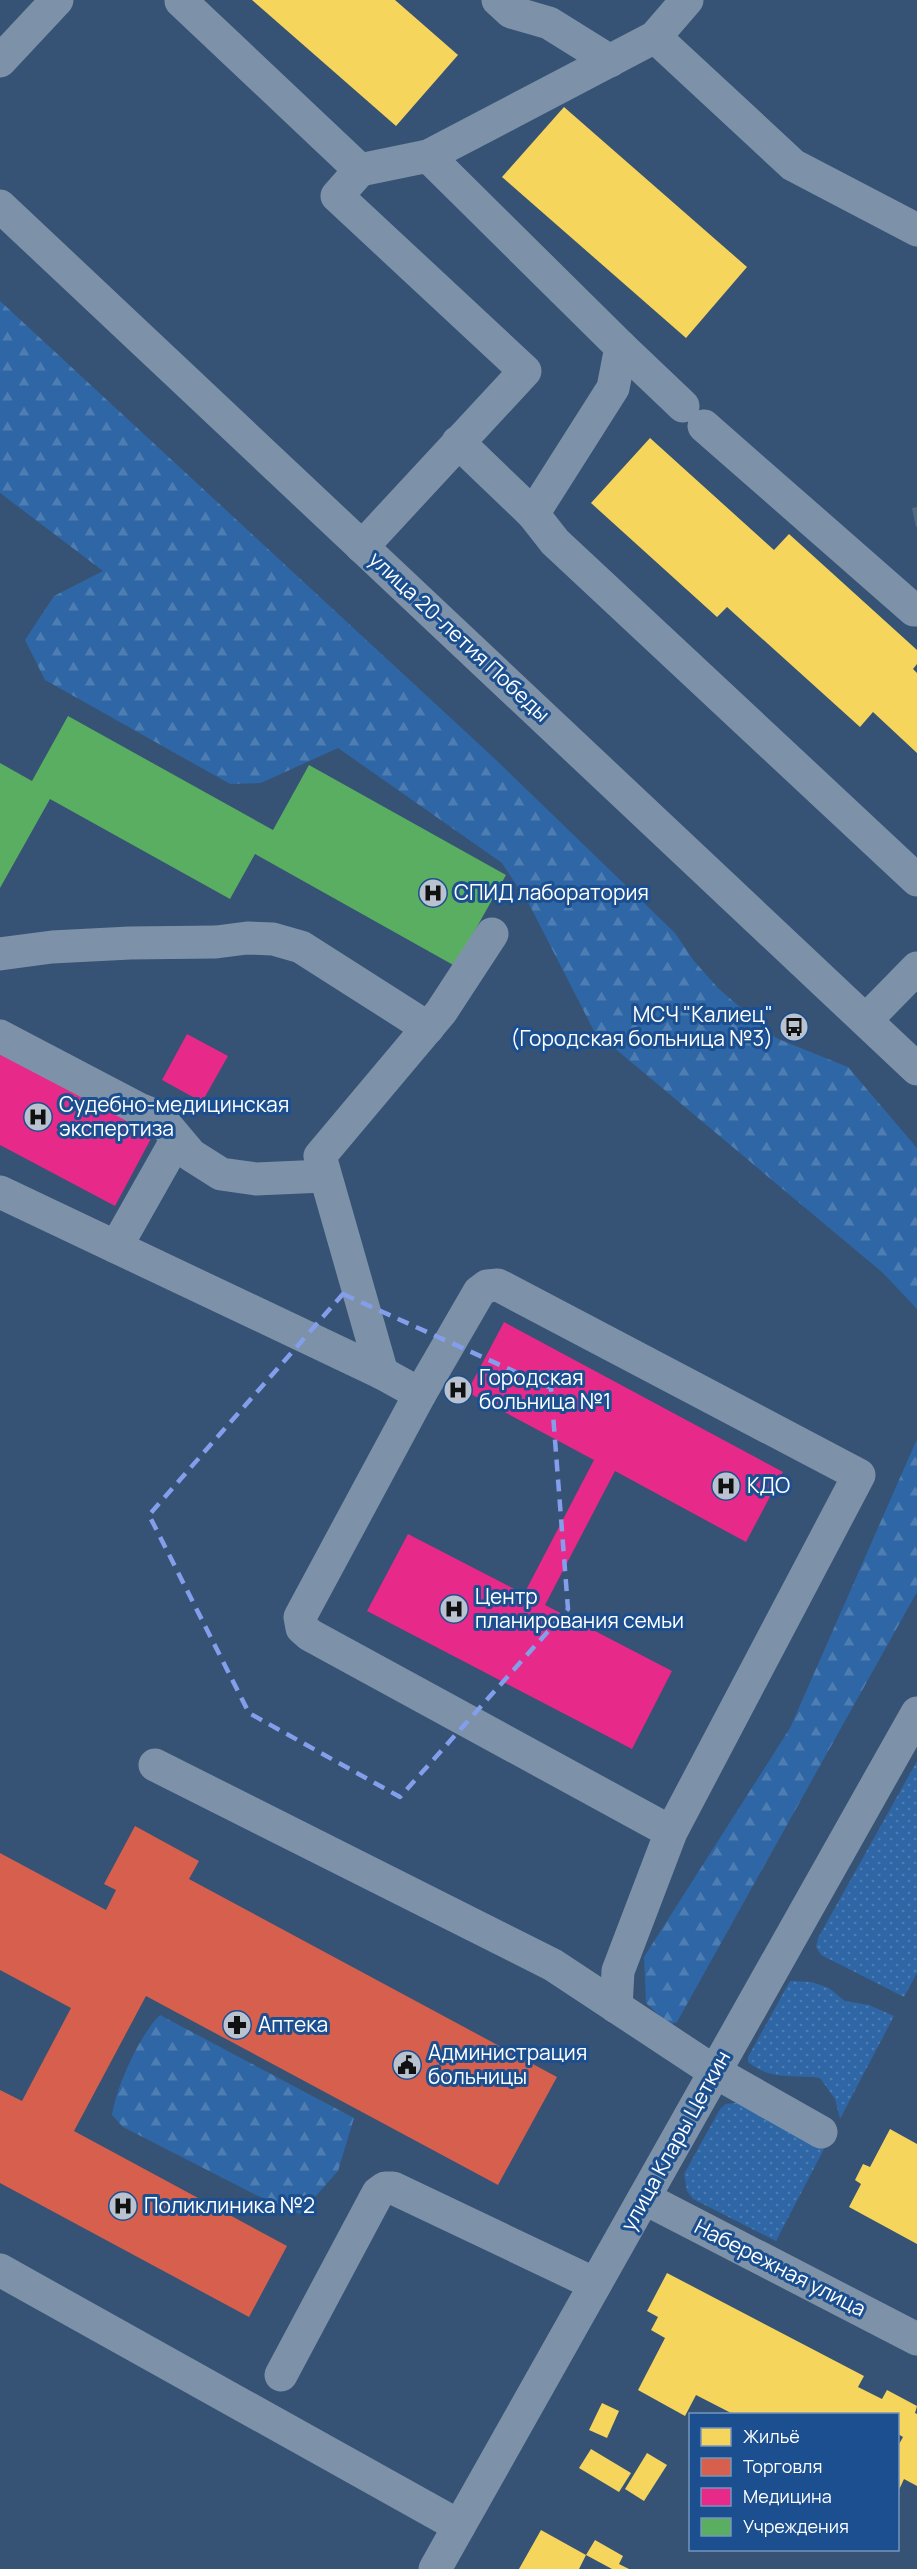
<svg xmlns="http://www.w3.org/2000/svg" width="917" height="2569" font-family="Manrope,sans-serif">
	<style>
		.grass { fill: url(#grass-dots) }
		.forest { fill: url(#forest-firs) }
		.homes { fill: #f6d55c }
		.shops { fill: #d6604d }
		.health { fill: #e7298a }
		.public { fill: #5aae61 }
		.building { fill: #526984 }
		.lines { fill: none; stroke-linecap: round; stroke-linejoin: round }
		.minor { stroke: #7d92a8; stroke-width: 33 }
		.marked { fill: none; stroke: #839eea; stroke-width: 4.5; stroke-dasharray: 12 8; stroke-linejoin: round }
		.labels { text-anchor: middle; stroke-width: 6; stroke-linejoin: round; paint-order: stroke }
		.street-label { font-size: 21px; fill: #fff; stroke: #1b4f8f }
		.poi-label { font-size: 21px; fill: #fff; stroke: #1b4f8f; text-anchor: start }
	</style>
	<defs>
		<pattern id="grass-dots" width="8" height="8" patternUnits="userSpaceOnUse" patternTransform="scale(1.5)"><rect width="8" height="8" fill="#2f66a5"/><path d="M2 2h.1M6 6h.1" fill="none" stroke="#4e7db2" stroke-width="1.8" stroke-linecap="round"/></pattern>
		<pattern id="forest-firs" width="22" height="20" patternUnits="userSpaceOnUse" patternTransform="scale(1.5)"><rect width="22" height="20" fill="#2f66a5"/><path d="M5 1l3.5 6h-7zM16 11l3.5 6h-7z" fill="#4e7db2"/></pattern>
	</defs>
	<rect width="100%" height="100%" fill="#365274"/>
	<!-- grass -->
	<g class="grass">
		<polygon points="917,1761 917,1973 904,1997 821,1955 816,1947 818,1938"/>
		<path d="M790 1981 812 1982 829 1988 845 2001 869 2005 894 2016 840 2119 835 2099 820 2078C792 2074 771 2081 748 2062V2057Z"/>
		<polygon points="734,2103 742,2103 824,2149 776,2241 693,2199 687,2191 684,2174 720,2109 726,2104"/>
	</g>
	<!-- forest -->
	<g class="forest">
		<polygon points="0,301 494,758 675,933 694,961 719,989 776,1038 848,1067 917,1148 917,1309 883,1273 594,1031 530,906 502,863 338,748 261,783 230,784 45,680 25,640 54,596 103,571 0,493"/>
		<polygon points="917,1439 917,1592 677,2022 669,2025 646,2003 644,1957 790,1728"/>
		<path d="M160 2015 354 2118 338 2171 300 2214 256 2195 123 2127 112 2115C116 2087 140 2034 160 2015Z"/>
	</g>
	<!-- homes -->
	<g class="homes">
		<polygon points="252,0 395,0 458,55 396,126"/>
		<polygon points="564,107 747,267 686,338 502,177"/>
		<polygon points="650,438 774,550 789,534 917,650 917,664 913,669 917,673 917,753 873,712 860,727 727,607 717,617 591,503"/>
		<polygon points="890,2129 917,2144 917,2244 849,2207 861,2184 855,2180 863,2164 870,2167"/>
		<polygon points="667,2273 864,2376 858,2387 882,2399 887,2390 917,2406 915,2413 917,2414 917,2486 904,2479 898,2492 898,2446 903,2437 898,2434 898,2414 733,2414 696,2395 685,2416 638,2390 665,2338 651,2330 658,2317 647,2311"/>
		<polygon points="602,2403 619,2411 607,2438 589,2430"/>
		<polygon points="591,2449 631,2473 619,2492 579,2468"/>
		<polygon points="647,2453 667,2465 644,2501 625,2489"/>
		<polygon points="541,2530 586,2555 595,2540 623,2556 619,2564 629,2569 612,2569 586,2555 579,2569 519,2569"/>
	</g>
	<!-- shops -->
	<polygon class="shops" points="135,1826 199,1861 189,1879 557,2077 498,2185 146,1996 74,2131 287,2246 249,2317 0,2183 0,2090 22,2101 71,2008 0,1970 0,1853 106,1910 116,1890 104,1884"/>
	<!-- health -->
	<g class="health">
		<polygon points="187,1034 228,1056 202,1102 162,1080"/>
		<polygon points="0,1051 154,1133 115,1206 0,1145"/>
		<polygon points="504,1322 783,1472 746,1542 615,1471 545,1605 672,1671 632,1749 367,1611 408,1534 524,1594 594,1460 467,1392"/>
	</g>
	<!-- public -->
	<polygon class="public" points="68,716 273,830 309,765 506,875 455,966 255,854 230,899 50,799 0,888 0,763 32,781"/>
	<!-- building -->
	<polygon class="building" points="917,507 917,527 916,527 912,508"/>
	<g class="lines">
		<!-- minor -->
		<g class="minor">
			<polyline points="498,0 511,12 549,23 610,61"/>
			<polyline points="181,1 360,170 428,156 621,347 683,406"/>
			<polyline points="655,37 793,165 917,230"/>
			<polyline points="0,61 57,0"/>
			<polyline points="428,156 655,37 687,0"/>
			<polyline points="360,170 337,196 525,371 362,547"/>
			<polyline points="0,206 917,1069"/>
			<polyline points="621,347 613,388 533,514 555,542 917,880"/>
			<polyline points="704,426 914,610 917,610"/>
			<polyline points="458,442 533,514"/>
			<polyline points="0,954 52,947 130,943 216,942 247,938 273,939 301,947 428,1028"/>
			<polyline points="866,1020 917,968"/>
			<polyline points="0,1036 141,1110 159,1117 191,1155 221,1174 256,1179 324,1176"/>
			<polyline points="0,1192 382,1373"/>
			<polyline points="116,1247 177,1139"/>
			<polyline points="420,1394 382,1373 320,1156 441,1012 492,934"/>
			<polyline points="155,1765 553,1965 715,2072 821,2132"/>
			<polyline points="616,2007 618,1971 671,1832 859,1475 498,1285 487,1286 479,1292 420,1394 300,1617 302,1628 310,1635 671,1832"/>
			<polyline points="644,2198 917,2339"/>
			<polyline points="0,2270 459,2526"/>
			<polyline points="281,2375 378,2193 385,2188 393,2188 595,2284"/>
			<polyline points="435,2569 917,1713"/>
		</g>
	</g>
	<!-- marked area -->
	<path class="marked" d="M343 1294 551 1388 568 1609 400 1797 249 1713 149 1515Z"/>
	<!-- icons -->
	<defs>
		<g id="hospital-disc" transform="scale(1.5)"><circle r="9.5" fill="#b9c2ce" stroke="#1b4f8f"/><path d="M-5-5h3v3.5h4V-5h3V5h-3V1.5h-4V5h-3Z" fill="#111"/></g>
		<g id="bus-disc" transform="scale(1.5)"><circle r="9.5" fill="#b9c2ce" stroke="#1b4f8f"/><path d="M-5-6H5V4H4V6H2V4H-2V6H-4V4H-5ZM-3.5-4V0h7V-4ZM-3.5 1.2v1.5H-2V1.2ZM2 1.2v1.5H3.5V1.2Z" fill="#111"/></g>
		<g id="pharmacy-disc" transform="scale(1.5)"><circle r="9.5" fill="#b9c2ce" stroke="#1b4f8f"/><path d="M-2-6h4v4h4v4h-4v4h-4v-4h-4v-4h4Z" fill="#111"/></g>
		<g id="civic-disc" transform="scale(1.5)"><circle r="9.5" fill="#b9c2ce" stroke="#1b4f8f"/><path d="M-.6-6.5H3V-4.5H.6V-3L4-1V1h2V6H-6V1h2V-1L-.6-3ZM-1.2 2.5V6h2.4V2.5Z" fill="#111"/></g>
	</defs>
	<g fill-rule="evenodd">
		<use href="#hospital-disc" x="433" y="893"/>
		<use href="#bus-disc" x="794" y="1027"/>
		<use href="#hospital-disc" x="38" y="1117"/>
		<use href="#hospital-disc" x="458" y="1390"/>
		<use href="#hospital-disc" x="726" y="1486"/>
		<use href="#hospital-disc" x="454" y="1609"/>
		<use href="#pharmacy-disc" x="237" y="2025"/>
		<use href="#civic-disc" x="407" y="2065"/>
		<use href="#hospital-disc" x="123" y="2206"/>
	</g>
	<g class="labels">
		<!-- street labels -->
		<g class="street-label">
			<text transform="translate(459 637) rotate(43)" y="7">улица 20-летия Победы</text>
			<text transform="translate(676 2141) rotate(-61)" y="7">улица Клары Цеткин</text>
			<text transform="translate(780 2268) rotate(27)" y="7">Набережная улица</text>
		</g>
		<!-- poi labels -->
		<g class="poi-label">
			<text x="454" y="900">СПИД лаборатория</text>
			<text x="773" y="1022" text-anchor="end">МСЧ "Калиец"<tspan x="773" dy="24">(Городская больница №3)</tspan></text>
			<text x="59" y="1112">Судебно-медицинская<tspan x="59" dy="24">экспертиза</tspan></text>
			<text x="479" y="1385">Городская<tspan x="479" dy="24">больница №1</tspan></text>
			<text x="747" y="1493">КДО</text>
			<text x="475" y="1604">Центр<tspan x="475" dy="24">планирования семьи</tspan></text>
			<text x="258" y="2032">Аптека</text>
			<text x="428" y="2060">Администрация<tspan x="428" dy="24">больницы</tspan></text>
			<text x="144" y="2213">Поликлиника №2</text>
		</g>
	</g>
	<!-- legend -->
	<rect x="689" y="2413" width="210" height="138" fill="#1b4f8f" stroke="#7695bc" stroke-width="1.5"/>
	<rect x="701" y="2428" width="30" height="18" fill="#f6d55c" stroke="#7695bc" stroke-width="1.5"/>
	<text x="743" y="2443" font-size="18" fill="#ffffff">Жильё</text>
	<rect x="701" y="2458" width="30" height="18" fill="#d6604d" stroke="#7695bc" stroke-width="1.5"/>
	<text x="743" y="2473" font-size="18" fill="#ffffff">Торговля</text>
	<rect x="701" y="2488" width="30" height="18" fill="#e7298a" stroke="#7695bc" stroke-width="1.5"/>
	<text x="743" y="2503" font-size="18" fill="#ffffff">Медицина</text>
	<rect x="701" y="2518" width="30" height="18" fill="#5aae61" stroke="#7695bc" stroke-width="1.5"/>
	<text x="743" y="2533" font-size="18" fill="#ffffff">Учреждения</text>
</svg>
